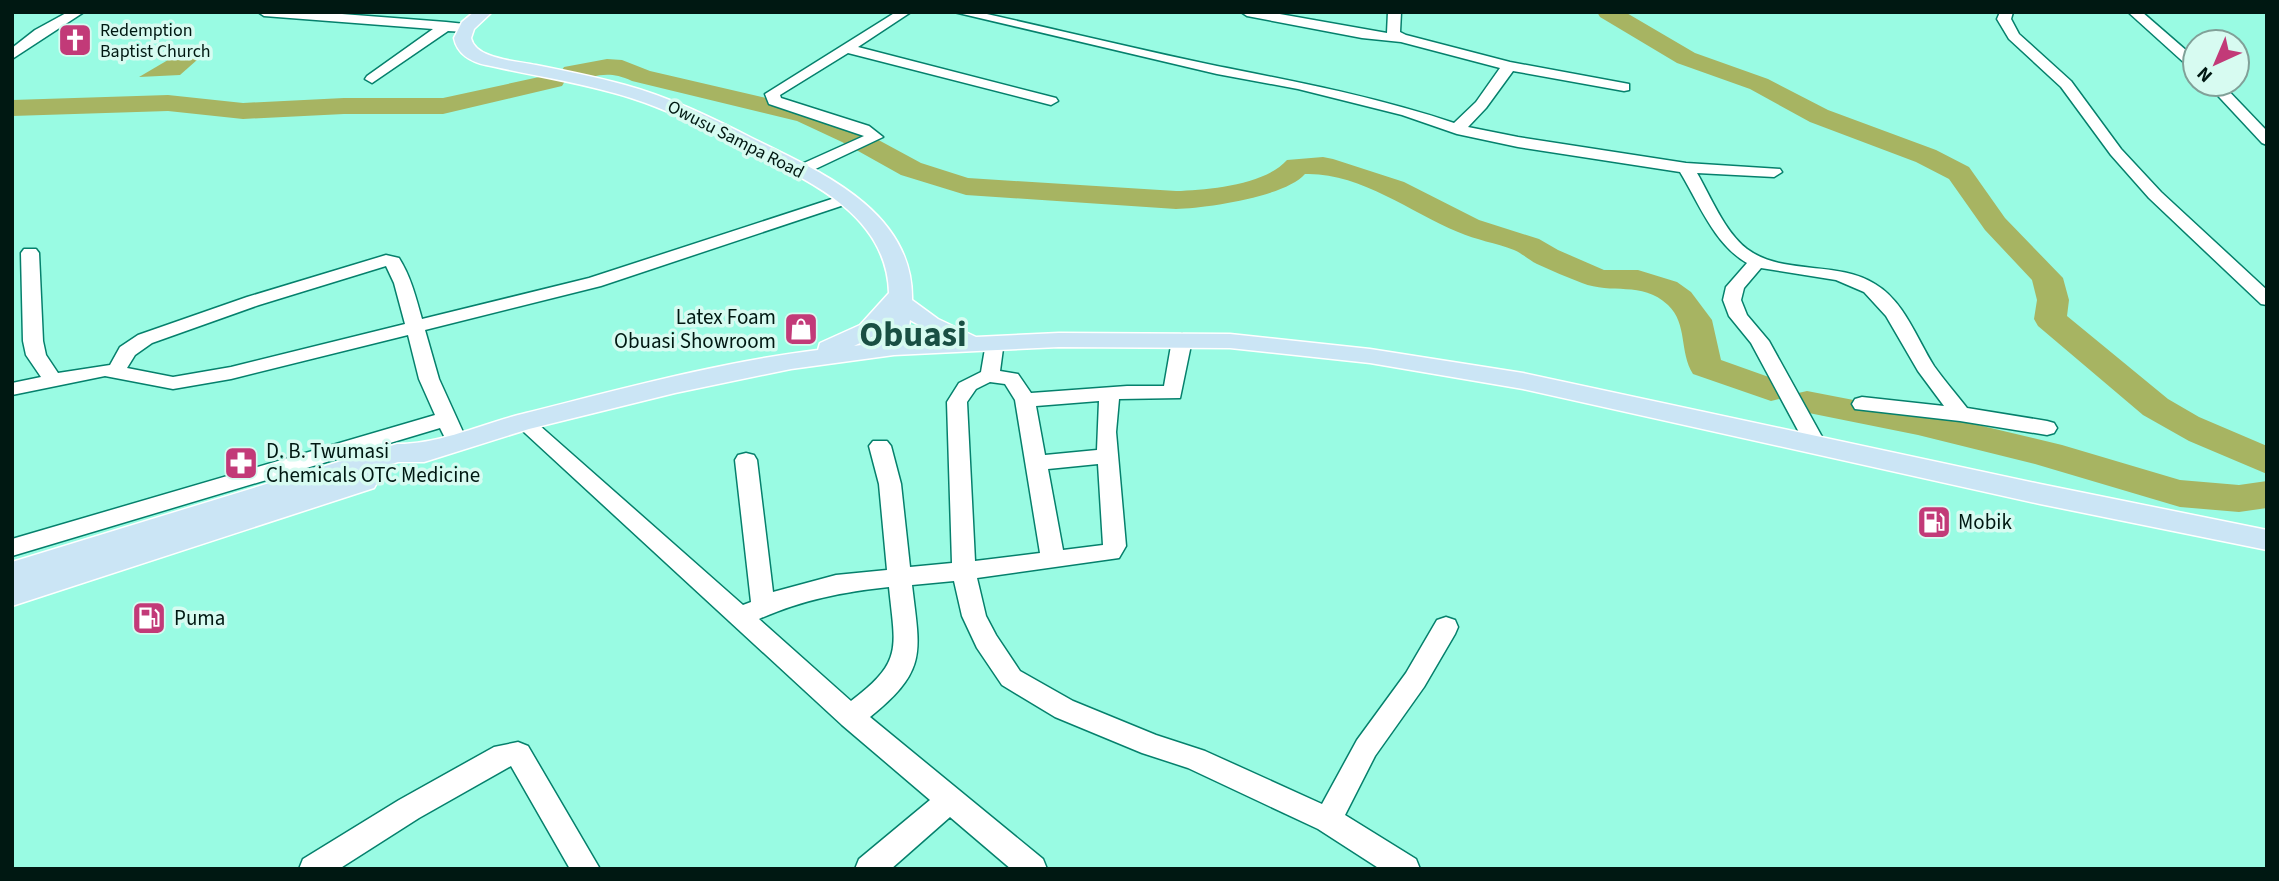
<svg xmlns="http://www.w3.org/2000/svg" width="2279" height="881" font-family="'Source Sans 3',sans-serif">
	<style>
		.water { fill: #a7b462 }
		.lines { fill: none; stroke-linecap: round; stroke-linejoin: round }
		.river { fill: #a7b462; fill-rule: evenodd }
		.minor-casing { stroke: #05806c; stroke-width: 3 }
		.major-casing { stroke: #fff; stroke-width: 3 }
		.minor { fill: #fff; fill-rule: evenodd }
		.major { fill: #cbe5f5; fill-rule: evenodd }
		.labels { text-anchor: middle; stroke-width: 7; stroke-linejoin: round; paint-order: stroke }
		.far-poi-label { font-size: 18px; fill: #001812; stroke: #d7fbf1; text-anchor: start }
		.far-street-label { font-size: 18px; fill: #001812; stroke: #d7fbf1 }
		.poi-label { font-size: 21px; fill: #001812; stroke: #d7fbf1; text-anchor: start }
		.town-label { font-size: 35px; font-weight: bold; fill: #194f43; stroke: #d7fbf1 }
	</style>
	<rect width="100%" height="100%" fill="#99fbe3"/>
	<!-- water -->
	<polygon class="water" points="185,50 206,52 180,75 139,77"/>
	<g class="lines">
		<!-- river -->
		<g class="river">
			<polygon points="1597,12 1625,12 1695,53 1768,79 1828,110 1936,150 1969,167 2005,218 2063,278 2069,300 2067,316 2168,399 2199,417 2267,446 2267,474 2189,441 2143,415 2038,326 2034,319 2037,300 2032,280 1985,230 1949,179 1916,162 1810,122 1750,89 1677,63 1600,17"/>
			<path d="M607 59 622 60 650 71 813 109 860 130 921 163 968 178 1176 191C1208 190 1265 185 1287 160L1323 157 1333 159 1404 182 1479 220 1539 239 1558 250 1604 270H1638L1677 282 1691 292 1712 320 1721 360 1783 382 1789 390 1783 398 1771 401 1693 374C1679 352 1688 324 1668 305 1641 280 1612 295 1582 283 1567 277 1552 271 1537 264 1529 260 1523 254 1514 250 1496 243 1476 240 1458 232 1410 212 1359 172 1305 174 1285 197 1206 208 1176 209L966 195 901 175 842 142 797 121 632 81C600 66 591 84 564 77L561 72 564 67Z"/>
			<polygon points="553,74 562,76 565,81 562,86 443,114 344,114 243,119 168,111 12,116 12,100 168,95 243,103 344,98 443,98"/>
			<polygon points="1807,391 1957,420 2062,445 2180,480 2239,485 2267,481 2267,508 2239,512 2180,507 2035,464 1918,435 1794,410 1789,402 1794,394"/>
		</g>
		<!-- minor casing -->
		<g class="minor-casing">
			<g id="minor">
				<polygon points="68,12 84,12 12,59 12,48 35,30"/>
				<polygon points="258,12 316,12 446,22 465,24 472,28 465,32 448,31 372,83 365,79 367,76 433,29 264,16"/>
				<polygon points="896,12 911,12 858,47 1056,98 1058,101 1051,105 848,53 780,95 781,98 869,126 883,137 807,173 795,173 793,170 795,167 864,136 769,104 765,94"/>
				<path d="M954 12H978C1058 30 1137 49 1217 66 1297 82 1377 97 1454 123L1476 102 1500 68 1401 42 1362 38 1247 16 1241 12H1269L1387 33 1388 12H1401L1400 32 1406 35 1510 62 1629 84V90L1624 91 1513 71 1486 108 1468 127 1518 137 1686 163 1780 169 1782 172 1774 177 1697 173C1711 197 1724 231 1747 249 1783 276 1837 260 1875 284 1904 301 1917 339 1934 366 1944 380 1956 394 1967 408L2047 421 2054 423 2057 428 2054 433 2047 435 1960 421 1855 409 1852 404 1855 399 1862 397 1944 406 1918 371 1886 316 1864 292 1836 280 1761 268 1744 288 1741 300 1747 315 1769 341 1826 444 1822 449H1808L1751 343 1729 316 1723 300 1726 287 1747 263C1714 244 1699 203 1680 172L1518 147 1457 134 1402 115 1298 89 1217 74Z"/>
				<polygon points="2000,12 2013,12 2011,19 2019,34 2071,81 2121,149 2161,192 2267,290 2267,305 2261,304 2149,198 2111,155 2061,87 2009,39 1997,19"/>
				<polygon points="2128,12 2142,12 2195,58 2195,69 2190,68"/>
				<polygon points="2207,84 2222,84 2267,131 2267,145 2262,143"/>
				<path d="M847 194 853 196 855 199 853 202 601 286 425 330 439 379 468 443 464 448H450L440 428 12 556V539L435 415 419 379 408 335 231 379 173 389 105 376 12 395V383L41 377 26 355 23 341 21 253 24 249H36L39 253 43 341 46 355 58 373 110 365 120 347 138 335 247 297 386 255 399 258C411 277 416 298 422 319L589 278ZM386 266 394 283 405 324 231 367 173 377 127 368 135 355 152 343 259 305Z"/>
				<path d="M1182 334 1192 340 1180 398 1119 399 1116 432 1126 546 1119 558 977 578 986 616 996 635 1020 671 1073 701 1156 735 1205 751 1322 804 1357 740 1406 673 1437 620 1446 617 1455 620 1458 627 1455 634 1424 687 1375 756 1345 815 1416 859 1420 869H1380L1318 829 1188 768 1142 753 1055 717 1002 685 977 648 962 616 954 581 912 585C920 653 928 670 870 717L1043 859 1047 869H1011L950 817 891 869H855L859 859 930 800 842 725 513 422 516 417H530L743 605 751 602 735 460 738 455 746 453 754 455 757 460 773 592 836 575 887 570 879 484 869 446 873 441H887L891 446 901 484 910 567 952 563 947 402 959 383 981 372 987 337H1001L1004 341 1000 371 1018 374 1031 393 1127 386H1164L1172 340ZM990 382 1005 384 1015 400 1040 553 975 561 967 402 976 389ZM1099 401 1097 450 1045 455 1036 406ZM1098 464 1103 545 1063 550 1048 469ZM889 587C895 648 904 661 851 701L759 619C802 600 842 592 889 587Z"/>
				<polygon points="518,742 528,746 600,869 570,869 511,766 419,818 339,869 299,869 303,859 399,800 494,747"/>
			</g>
		</g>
		<!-- major casing -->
		<g class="major-casing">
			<path id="major" d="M474 12H492L474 29 471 38C473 47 481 52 489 55 504 61 521 62 536 65 566 71 596 77 625 85 669 97 708 116 748 136 816 170 914 209 912 300L938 319 976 337 1059 333 1230 334 1370 349 1523 373 2040 484 2267 530V550L2040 504 1523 389 1370 363 1230 348 1059 347 894 355 791 369 675 393 529 429 424 462H398L366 472 374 474 378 481 374 488 12 606V562L397 444C442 444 483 423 526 413 622 389 720 362 818 350L820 343 860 325 889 293C887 211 801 177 738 146 703 128 669 110 631 98 584 83 535 76 486 65 471 62 457 54 454 38L462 22ZM910 320 942 338 907 340ZM886 325 883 342 854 346 876 335Z"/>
		</g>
		<!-- minor -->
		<use href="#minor" class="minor"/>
		<!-- major -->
		<use href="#major" class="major"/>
	</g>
	<!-- icons -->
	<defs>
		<g id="church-square" transform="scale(1.75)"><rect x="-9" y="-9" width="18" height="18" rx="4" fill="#c23a78" stroke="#d7fbf1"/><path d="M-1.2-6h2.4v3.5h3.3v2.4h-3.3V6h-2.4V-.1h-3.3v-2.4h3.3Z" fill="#fff"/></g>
		<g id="shop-square" transform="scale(1.75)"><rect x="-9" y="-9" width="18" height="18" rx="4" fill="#c23a78" stroke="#d7fbf1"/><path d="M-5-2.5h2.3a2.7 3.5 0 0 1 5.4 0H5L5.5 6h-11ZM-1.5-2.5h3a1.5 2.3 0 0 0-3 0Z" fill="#fff"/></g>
		<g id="pharmacy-square" transform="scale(1.75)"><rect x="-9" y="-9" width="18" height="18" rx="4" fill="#c23a78" stroke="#d7fbf1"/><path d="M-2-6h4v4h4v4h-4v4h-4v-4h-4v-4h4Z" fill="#fff"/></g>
		<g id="fuel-square" transform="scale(1.75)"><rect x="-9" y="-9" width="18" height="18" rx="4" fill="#c23a78" stroke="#d7fbf1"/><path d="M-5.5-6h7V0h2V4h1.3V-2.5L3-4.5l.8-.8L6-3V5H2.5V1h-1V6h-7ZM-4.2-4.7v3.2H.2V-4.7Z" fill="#fff"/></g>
	</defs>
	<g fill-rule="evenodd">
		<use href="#church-square" x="75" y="40"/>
		<use href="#shop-square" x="801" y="329"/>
		<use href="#pharmacy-square" x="241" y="463"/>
		<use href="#fuel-square" x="1934" y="522"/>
		<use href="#fuel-square" x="149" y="618"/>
	</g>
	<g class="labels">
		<!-- far-poi labels -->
		<g class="far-poi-label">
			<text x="100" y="36">Redemption<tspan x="100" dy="21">Baptist Church</tspan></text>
		</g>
		<!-- far-street labels -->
		<g class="far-street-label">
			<text transform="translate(736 139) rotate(27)" y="6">Owusu Sampa Road</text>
		</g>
		<!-- poi labels -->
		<g class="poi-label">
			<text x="776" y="324" text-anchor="end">Latex Foam<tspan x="776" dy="24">Obuasi Showroom</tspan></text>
			<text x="266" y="458">D. B. Twumasi<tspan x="266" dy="24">Chemicals OTC Medicine</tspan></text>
			<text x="1958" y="529">Mobik</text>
			<text x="174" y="625">Puma</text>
		</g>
		<!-- town labels -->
		<g class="town-label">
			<text x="913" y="346">Obuasi</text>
		</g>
	</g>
	<!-- border -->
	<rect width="2279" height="881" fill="none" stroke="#001812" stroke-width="28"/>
	<!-- north arrow -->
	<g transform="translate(2216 63) rotate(224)"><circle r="33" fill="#d7fbf1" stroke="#81a098" stroke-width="2"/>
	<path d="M0-5L12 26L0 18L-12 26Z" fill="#c23a78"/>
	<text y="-10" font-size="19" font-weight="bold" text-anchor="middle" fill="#001812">N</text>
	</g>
</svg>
